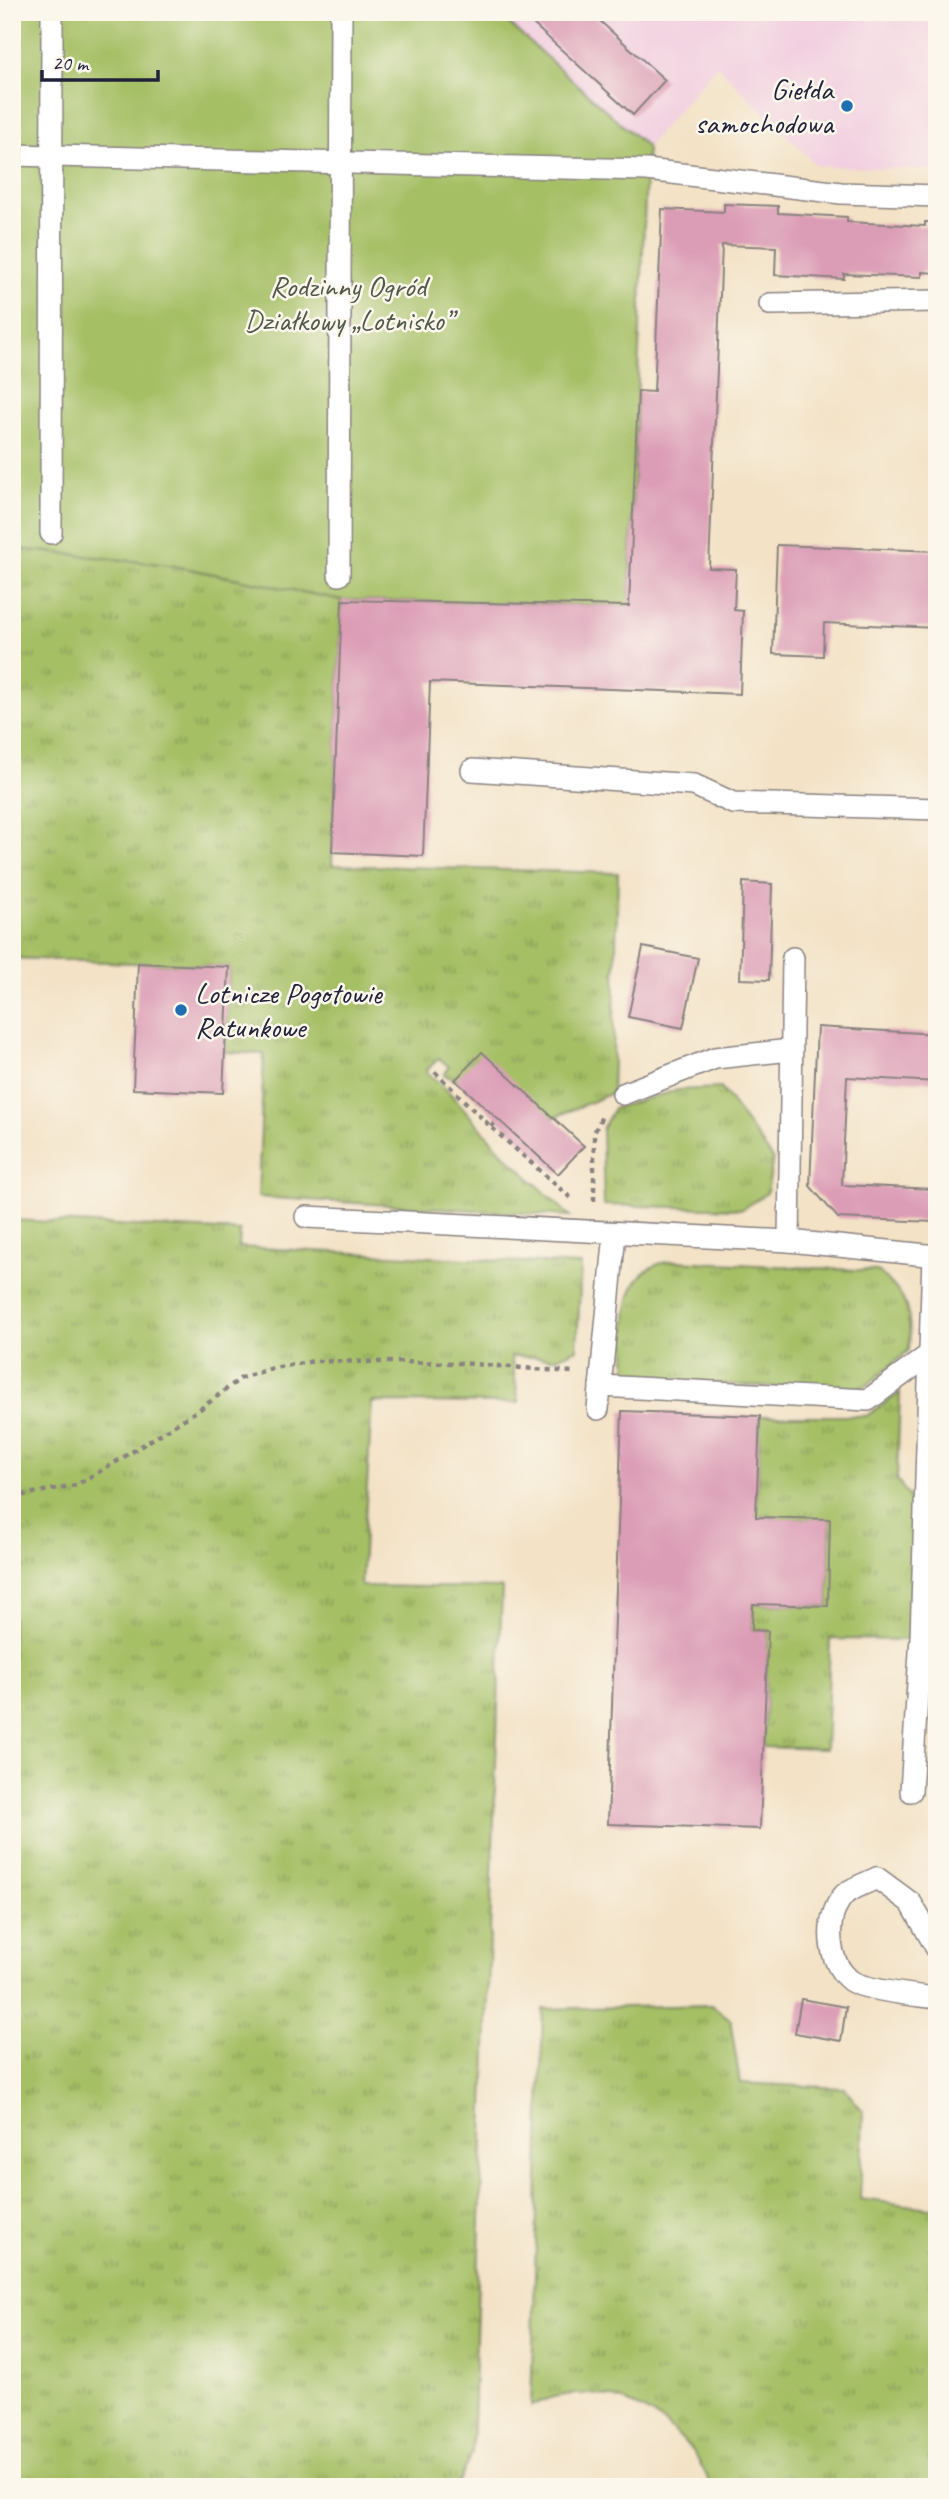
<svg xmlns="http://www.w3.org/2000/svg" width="949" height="2499" font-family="Caveat,sans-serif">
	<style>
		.built { fill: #f2cfe0 }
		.grass { fill: url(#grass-tufts); stroke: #647050; stroke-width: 2 }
		.garden { fill: #a5bf65; stroke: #647050; stroke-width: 2 }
		.building { fill: #db9cb5 }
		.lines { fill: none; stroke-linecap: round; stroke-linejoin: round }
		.lane-casing { stroke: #8a8280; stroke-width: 24 }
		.path { stroke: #8a8280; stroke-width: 4.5; stroke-dasharray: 5 5; stroke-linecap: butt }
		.lane { stroke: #fff; stroke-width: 21 }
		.poi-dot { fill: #1f6fb2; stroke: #fbf7ec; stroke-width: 2.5 }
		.labels { text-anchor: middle; stroke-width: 5; stroke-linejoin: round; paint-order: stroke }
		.poi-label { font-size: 30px; fill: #22223b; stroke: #fbf7ec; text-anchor: end }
		.park-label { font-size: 30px; fill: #50594a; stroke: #fbf7ec }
	</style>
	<defs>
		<pattern id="grass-tufts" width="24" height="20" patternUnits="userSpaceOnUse" patternTransform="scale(1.75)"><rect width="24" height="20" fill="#a5bf65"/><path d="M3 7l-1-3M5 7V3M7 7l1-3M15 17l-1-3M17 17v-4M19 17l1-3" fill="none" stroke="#869b54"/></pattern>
	</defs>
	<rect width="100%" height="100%" fill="#fbf7ec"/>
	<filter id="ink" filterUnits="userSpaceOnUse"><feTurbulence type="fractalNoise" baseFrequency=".0143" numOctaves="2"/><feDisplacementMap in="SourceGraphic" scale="14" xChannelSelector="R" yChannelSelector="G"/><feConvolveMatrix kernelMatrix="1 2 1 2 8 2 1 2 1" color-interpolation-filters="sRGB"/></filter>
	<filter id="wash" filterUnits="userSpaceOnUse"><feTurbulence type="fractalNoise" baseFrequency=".00686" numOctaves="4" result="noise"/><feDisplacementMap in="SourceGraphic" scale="28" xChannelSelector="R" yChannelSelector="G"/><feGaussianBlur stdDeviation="1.57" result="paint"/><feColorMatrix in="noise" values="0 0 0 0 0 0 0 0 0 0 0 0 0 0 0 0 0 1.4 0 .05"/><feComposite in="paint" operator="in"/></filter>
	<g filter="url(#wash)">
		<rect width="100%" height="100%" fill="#f3e2c6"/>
		<!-- built -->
		<polygon class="built" points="496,12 937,12 937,170 817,166 717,65 647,147"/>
		<!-- grass -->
		<g class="grass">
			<polygon points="12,548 170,565 342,600 332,865 618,873 612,1093 553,1118 444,1075 449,1067 439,1058 426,1071 449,1092 501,1151 570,1216 258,1197 264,1054 225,1052 229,967 12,958"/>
			<polygon points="721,1088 773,1159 767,1193 742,1209 604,1205 602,1129 614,1108 678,1090"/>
			<polygon points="12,1220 240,1231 239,1247 581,1265 577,1349 557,1358 511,1356 519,1403 372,1402 361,1586 502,1588 472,2454 455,2487 12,2487"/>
			<path d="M674 1261 877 1271C908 1295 912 1313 909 1350L866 1386 833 1390 627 1379C626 1336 614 1265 674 1261Z"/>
			<polygon points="900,1393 897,1479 913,1503 911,1640 830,1639 826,1749 763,1747 768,1631 752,1630 753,1604 828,1606 830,1520 756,1517 760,1416 866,1416"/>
			<path d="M712 2005 730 2019 740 2083 844 2088 863 2111 860 2199 937 2209V2487H711C688 2418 600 2370 531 2406L543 2009Z"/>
		</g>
		<!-- garden -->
		<polygon class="garden" points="12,12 496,12 647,147 629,606 342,600 170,565 12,548"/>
		<g id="blocks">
			<!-- building -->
			<g class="building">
				<polygon points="520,12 590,12 665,80 633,115"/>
				<polygon points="724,204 778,206 778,213 847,217 847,222 925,226 925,222 937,222 937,273 922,272 922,277 844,274 844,279 775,275 776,247 722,245 709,568 736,569 734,610 743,611 740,694 430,682 423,856 332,852 342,600 629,606 638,391 654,392 662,209 724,212"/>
				<polygon points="777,545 937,551 937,628 824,623 823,656 773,654"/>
				<polygon points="743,882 772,884 769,980 740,979"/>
				<polygon points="643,947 698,958 683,1028 628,1017"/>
				<polygon points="138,963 229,967 223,1093 133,1089"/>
				<polygon points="817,1027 937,1034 937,1082 847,1077 842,1185 936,1189 934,1222 838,1218 810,1186"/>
				<polygon points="482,1052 584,1146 558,1174 455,1080"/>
				<polygon points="622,1411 760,1416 756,1517 830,1519 828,1606 753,1604 752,1630 768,1631 760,1829 608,1824"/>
				<polygon points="801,1999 846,2007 841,2041 795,2033"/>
			</g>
		</g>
	</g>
	<g filter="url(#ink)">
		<use href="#blocks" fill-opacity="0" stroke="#8a8280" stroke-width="2"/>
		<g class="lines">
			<!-- lane casing -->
			<g class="lane-casing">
				<g id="lane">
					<polyline points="12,155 647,170 841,193 937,196"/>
					<polyline points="770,304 937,301"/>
					<polyline points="51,533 52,12"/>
					<polyline points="339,575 341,12"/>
					<polyline points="472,770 694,785 733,803 937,809"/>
					<polyline points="623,1094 715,1058 791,1050"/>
					<polyline points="306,1217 789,1241 937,1256"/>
					<polyline points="789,1241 793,958"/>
					<polyline points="600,1386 868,1400 930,1354"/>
					<polyline points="598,1409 615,1233"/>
					<polyline points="911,1791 921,1637 933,1255"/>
					<path d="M937 1949 911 1903 877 1878C867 1883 849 1889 843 1896 824 1919 827 1963 851 1981 864 1990 919 1996 937 1998"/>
				</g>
			</g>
			<!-- path -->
			<g class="path">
				<polyline points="435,1072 491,1127 573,1200"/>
				<polyline points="491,1127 498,1119"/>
				<polyline points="594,1201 594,1133 603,1114"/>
				<polyline points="12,1497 76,1485 116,1462 203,1407 241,1378 273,1368 315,1361 461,1363 572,1372"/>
			</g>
			<!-- lane -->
			<use href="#lane" class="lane"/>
		</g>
	</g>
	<!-- markers -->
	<g class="poi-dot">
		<circle cx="847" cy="106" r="7"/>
		<circle cx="181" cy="1010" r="7"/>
	</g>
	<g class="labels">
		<!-- poi labels -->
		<g class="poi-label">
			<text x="833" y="99">Giełda<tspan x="833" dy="34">samochodowa</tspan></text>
			<text x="195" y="1003" text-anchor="start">Lotnicze Pogotowie<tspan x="195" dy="34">Ratunkowe</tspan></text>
		</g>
		<!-- park labels -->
		<g class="park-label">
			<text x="348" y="296">Rodzinny Ogród<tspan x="348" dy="34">Działkowy „Lotnisko”</tspan></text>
		</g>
	</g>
	<!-- margin -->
	<rect width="949" height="2499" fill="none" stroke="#fbf7ec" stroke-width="42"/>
	<!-- scale -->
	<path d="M42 70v10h116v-10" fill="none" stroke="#22223b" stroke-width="3.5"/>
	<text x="52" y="70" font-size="21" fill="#22223b" stroke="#fbf7ec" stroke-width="5" paint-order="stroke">20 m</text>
</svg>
